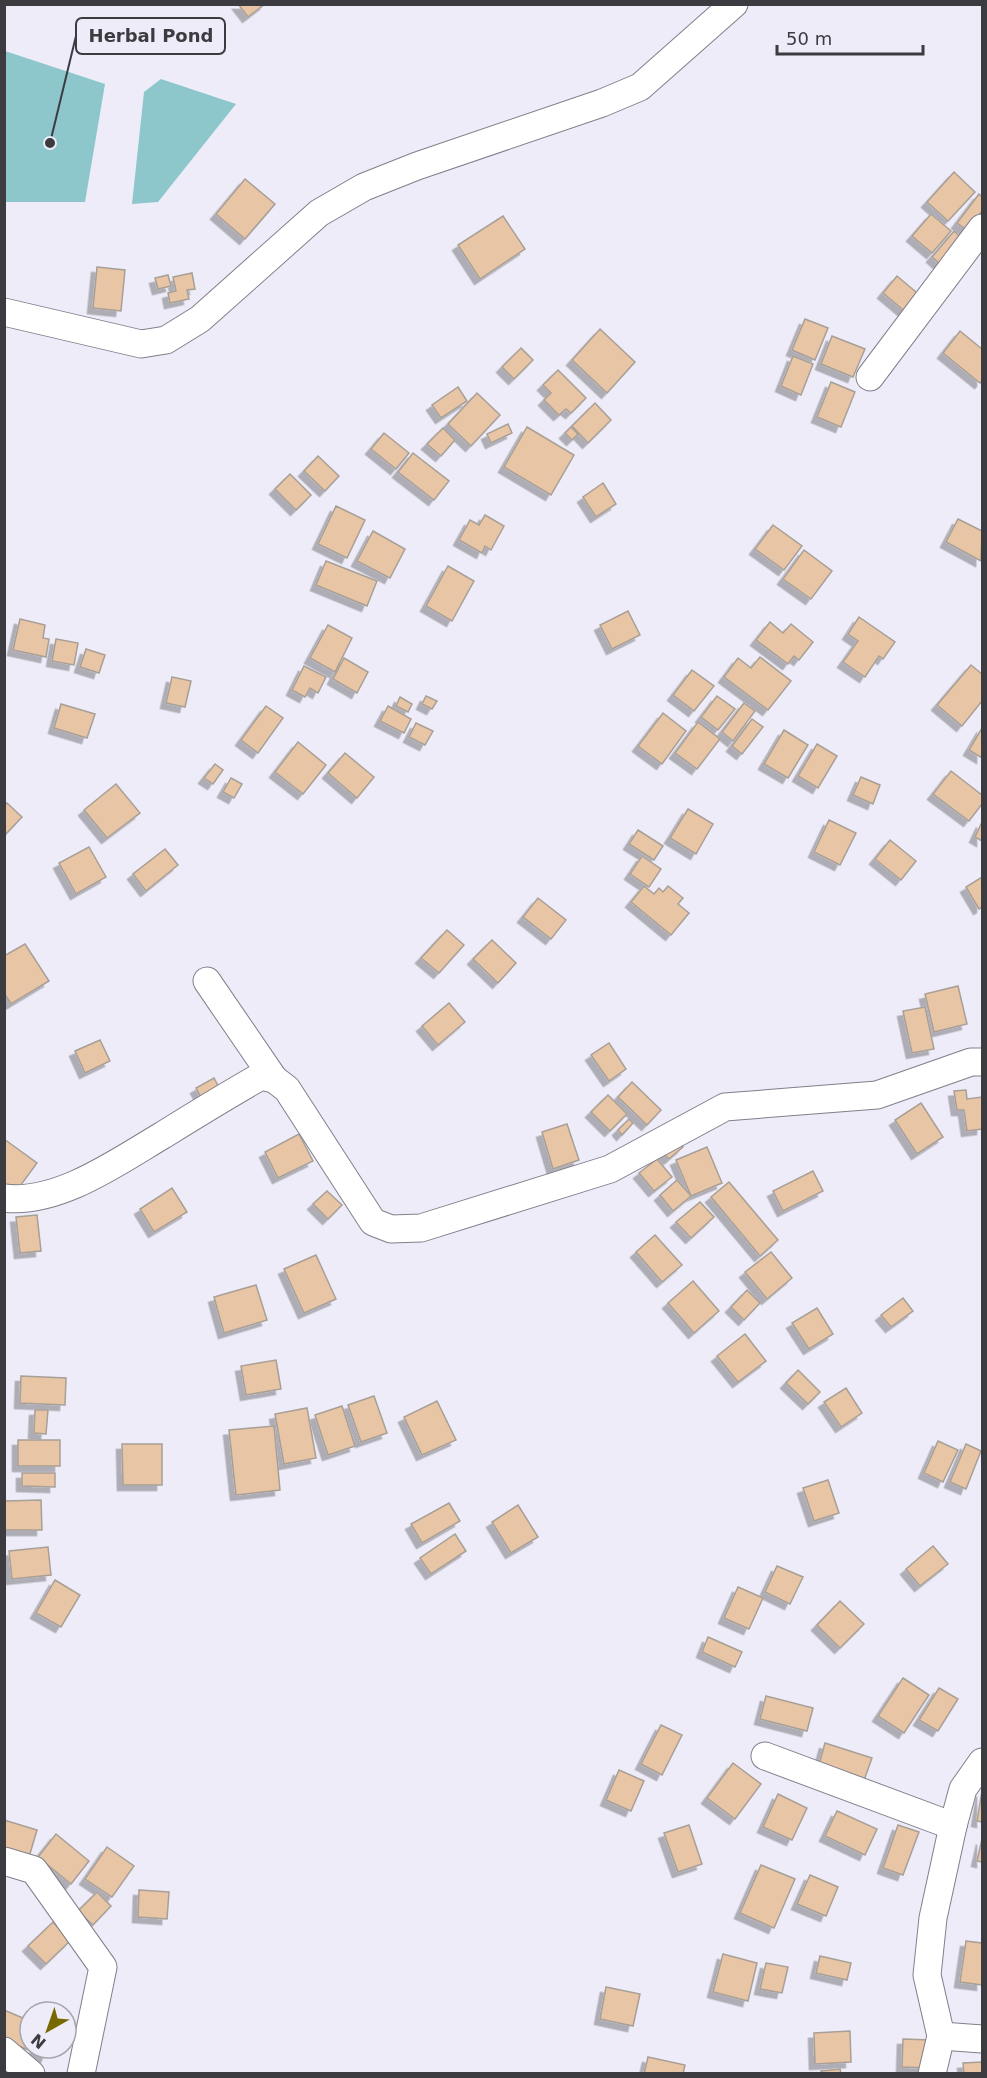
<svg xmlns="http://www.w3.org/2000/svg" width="987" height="2078" font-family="'DejaVu Sans',sans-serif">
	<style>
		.water { fill: #8dc7cc }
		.building { fill: #e8c5a4; stroke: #a89f97; stroke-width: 1.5; filter: url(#shadow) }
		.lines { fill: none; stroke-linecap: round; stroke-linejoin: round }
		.minor-casing { stroke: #807f8a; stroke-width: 29 }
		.minor { stroke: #fff; stroke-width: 27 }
		.leader { fill: none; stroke: #3c3b40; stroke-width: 2 }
		.callout-dot { fill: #3c3b40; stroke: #edecf8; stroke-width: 2 }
		.callout { fill: #edecf8; stroke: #3c3b40; stroke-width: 2 }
		.callout-label { font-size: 18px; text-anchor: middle; font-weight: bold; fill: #3c3b40 }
	</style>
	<defs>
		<filter id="shadow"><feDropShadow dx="-5.5" dy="5.5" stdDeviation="0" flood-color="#0004"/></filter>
	</defs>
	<rect width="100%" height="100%" fill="#edecf8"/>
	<!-- water -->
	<g class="water">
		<polygon points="5,51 105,84 85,202 5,202"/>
		<polygon points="161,79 236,104 158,202 132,204 144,92"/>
	</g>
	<!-- building -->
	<g class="building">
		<polygon points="238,4 265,4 248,17"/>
		<polygon points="954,172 975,192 948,221 927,202"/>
		<polygon points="245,179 275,204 245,239 216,214"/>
		<polygon points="979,194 982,197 982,211 967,230 957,223"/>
		<polygon points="931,214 951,231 932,253 912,236"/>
		<polygon points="503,216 525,249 480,279 458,245"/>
		<polygon points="954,231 962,238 940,264 932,257"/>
		<polygon points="97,267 125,270 121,311 93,308"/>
		<polygon points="192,273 195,289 187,290 189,299 170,303 168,293 176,291 173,277"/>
		<polygon points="168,275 171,286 158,289 155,278"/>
		<polygon points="897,276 922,297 908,314 883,293"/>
		<polygon points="805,319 828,328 815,360 792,350"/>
		<polygon points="600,329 635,362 607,393 572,360"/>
		<polygon points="960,331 982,349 982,381 980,383 943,353"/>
		<polygon points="832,336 865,349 853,377 821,364"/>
		<polygon points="521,348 533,360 514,379 502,367"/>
		<polygon points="793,356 813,364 801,395 781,386"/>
		<polygon points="558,370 586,398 571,413 566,409 559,415 544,400 551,393 543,385"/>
		<polygon points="831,382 855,392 841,427 817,417"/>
		<polygon points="458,387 467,401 441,418 432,405"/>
		<polygon points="477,393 500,415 471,446 448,424"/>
		<polygon points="595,403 611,420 588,443 572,426"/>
		<polygon points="508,424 512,433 491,443 487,434"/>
		<polygon points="527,427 574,455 551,495 504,467"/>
		<polygon points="571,427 578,434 572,440 565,433"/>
		<polygon points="443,428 455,440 441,456 427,444"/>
		<polygon points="384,433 409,453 396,469 371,449"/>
		<polygon points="413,453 449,481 434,500 398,472"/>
		<polygon points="318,456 339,476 325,491 304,471"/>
		<polygon points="290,474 311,495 296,510 275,489"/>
		<polygon points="603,483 616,504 596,517 583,497"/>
		<polygon points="336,506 365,520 347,558 318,544"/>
		<polygon points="485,515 504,526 491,550 485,546 482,553 459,540 470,520 479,525"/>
		<polygon points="958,519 982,531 981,561 946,542"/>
		<polygon points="773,525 802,546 784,570 755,549"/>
		<polygon points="373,531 405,549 390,578 357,561"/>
		<polygon points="804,550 832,571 811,599 783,579"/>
		<polygon points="326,561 377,581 367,606 316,585"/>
		<polygon points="448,566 474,581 452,621 426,606"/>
		<polygon points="628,611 640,635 612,649 600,625"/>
		<polygon points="859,617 895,642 883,659 879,656 865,677 843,662 858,641 848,634"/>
		<polygon points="20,619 45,625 43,638 49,639 46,657 13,650"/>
		<polygon points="770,622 783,633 791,624 813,642 799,660 794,656 788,664 756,640"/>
		<polygon points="328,625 352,638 335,672 310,658"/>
		<polygon points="56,639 78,643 74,665 52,661"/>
		<polygon points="86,649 105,655 99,673 80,667"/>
		<polygon points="760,657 791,681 768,710 724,677 738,658 751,668"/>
		<polygon points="344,658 368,672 357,693 333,679"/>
		<polygon points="971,665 982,674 982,701 962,726 937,705"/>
		<polygon points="304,666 326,677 318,693 310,688 305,697 292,690"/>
		<polygon points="692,670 714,686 694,711 673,695"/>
		<polygon points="172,677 191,681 185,707 166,703"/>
		<polygon points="426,696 437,701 432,709 422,704"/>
		<polygon points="717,696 735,709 718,730 701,717"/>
		<polygon points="400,697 412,704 408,712 396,706"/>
		<polygon points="744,703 755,711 733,741 722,732"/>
		<polygon points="61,704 95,714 87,738 54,728"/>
		<polygon points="266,706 283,718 258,753 241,740"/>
		<polygon points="388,706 411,719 404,733 380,721"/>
		<polygon points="663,713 686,731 662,764 638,746"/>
		<polygon points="752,719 763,727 742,754 732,746"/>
		<polygon points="698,722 720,739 697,769 675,753"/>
		<polygon points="416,723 433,731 425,745 409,737"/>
		<polygon points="982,728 982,758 969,750"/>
		<polygon points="784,730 808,745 788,778 764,764"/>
		<polygon points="298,742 326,765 303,794 275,772"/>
		<polygon points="817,744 837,756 818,788 798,776"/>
		<polygon points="345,753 374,777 357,798 328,773"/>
		<polygon points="215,764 223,770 213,784 204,778"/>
		<polygon points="951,771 982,795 982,804 969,821 933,794"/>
		<polygon points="861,777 880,785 873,804 853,795"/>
		<polygon points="231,778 242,784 234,798 223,792"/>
		<polygon points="116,784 140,813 107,838 84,810"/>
		<polygon points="7,803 22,817 4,836 4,806"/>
		<polygon points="688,809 713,824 696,854 670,838"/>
		<polygon points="829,820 856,833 840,865 814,852"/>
		<polygon points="982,822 982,841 975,837"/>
		<polygon points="638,830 663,846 654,860 629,844"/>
		<polygon points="890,840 916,861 901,880 875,859"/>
		<polygon points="89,847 106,877 76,894 59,863"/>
		<polygon points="165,849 178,865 146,891 133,874"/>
		<polygon points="642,856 661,869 649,887 630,874"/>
		<polygon points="982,877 982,907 979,909 966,887"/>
		<polygon points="644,886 654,894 659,888 663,892 668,886 683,898 678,904 689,913 671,935 631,902"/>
		<polygon points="538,898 566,920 551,939 523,917"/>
		<polygon points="447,930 464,945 439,973 421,958"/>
		<polygon points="492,940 516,963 498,983 473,959"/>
		<polygon points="25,944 49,981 11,1004 4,993 4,956"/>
		<polygon points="958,986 967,1024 934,1032 925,994"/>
		<polygon points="449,1003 465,1022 438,1045 422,1026"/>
		<polygon points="925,1007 934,1049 912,1053 903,1011"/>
		<polygon points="100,1040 110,1061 85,1073 75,1051"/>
		<polygon points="609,1043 626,1069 609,1081 591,1055"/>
		<polygon points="214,1078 223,1095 205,1105 196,1088"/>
		<polygon points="632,1082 661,1110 647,1125 618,1097"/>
		<polygon points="966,1090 967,1099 982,1097 982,1129 967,1131 964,1110 957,1110 954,1091"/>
		<polygon points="608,1095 627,1114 610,1131 591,1112"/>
		<polygon points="921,1103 943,1137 917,1154 895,1120"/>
		<polygon points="629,1119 633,1123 622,1135 618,1130"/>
		<polygon points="567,1124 579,1160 553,1169 542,1132"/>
		<polygon points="299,1134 313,1161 278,1178 265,1152"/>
		<polygon points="4,1139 37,1163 15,1193 4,1185"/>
		<polygon points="677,1140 683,1147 669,1159 663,1153"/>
		<polygon points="707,1147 722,1183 691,1196 676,1160"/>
		<polygon points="657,1159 672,1177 654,1191 639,1173"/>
		<polygon points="813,1171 823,1191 783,1211 773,1191"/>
		<polygon points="677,1180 691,1196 673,1211 660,1195"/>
		<polygon points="729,1182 778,1240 760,1256 711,1197"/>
		<polygon points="172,1188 187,1212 154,1232 140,1209"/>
		<polygon points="327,1191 342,1205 328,1219 313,1204"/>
		<polygon points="700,1202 714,1217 691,1238 676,1222"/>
		<polygon points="37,1215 41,1251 20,1253 16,1217"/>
		<polygon points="655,1235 682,1265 662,1282 636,1252"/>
		<polygon points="771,1252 792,1278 767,1299 745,1272"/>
		<polygon points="316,1255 336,1299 304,1313 284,1269"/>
		<polygon points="693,1281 719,1311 694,1333 668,1303"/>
		<polygon points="256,1285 267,1320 224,1333 214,1297"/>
		<polygon points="747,1290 760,1303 744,1320 731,1307"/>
		<polygon points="903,1298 913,1311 891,1327 881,1315"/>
		<polygon points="817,1308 833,1334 809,1349 792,1323"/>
		<polygon points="745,1334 766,1361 738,1382 717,1356"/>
		<polygon points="276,1360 281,1389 246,1395 241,1366"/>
		<polygon points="798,1370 820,1392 808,1404 786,1383"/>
		<polygon points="21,1376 66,1378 65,1405 20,1403"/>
		<polygon points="846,1388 862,1413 841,1427 824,1402"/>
		<polygon points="374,1396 387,1433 361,1442 348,1405"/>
		<polygon points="437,1401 456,1440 422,1455 404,1417"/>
		<polygon points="342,1406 355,1446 328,1455 315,1415"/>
		<polygon points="307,1408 316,1458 284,1464 275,1414"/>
		<polygon points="35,1410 48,1410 46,1434 34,1433"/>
		<polygon points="274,1426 280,1490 236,1495 229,1430"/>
		<rect x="18" y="1440" width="42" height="26"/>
		<polygon points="938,1441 958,1450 943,1482 924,1473"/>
		<polygon points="122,1444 162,1444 162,1485 123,1485"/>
		<polygon points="966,1444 981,1451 966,1489 950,1482"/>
		<polygon points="22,1473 55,1473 55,1487 22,1486"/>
		<polygon points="828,1480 839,1513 814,1521 803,1488"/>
		<polygon points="41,1500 42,1530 4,1530 4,1501"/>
		<polygon points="449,1503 460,1521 422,1543 411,1524"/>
		<polygon points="518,1505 538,1537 511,1553 492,1522"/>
		<polygon points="455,1534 466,1551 431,1574 420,1558"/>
		<polygon points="933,1546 948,1564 920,1586 906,1569"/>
		<polygon points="48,1547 51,1575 12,1579 9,1551"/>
		<polygon points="777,1566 803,1577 790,1604 765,1592"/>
		<polygon points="55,1580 80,1595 61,1627 36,1613"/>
		<polygon points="738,1587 763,1598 749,1629 724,1618"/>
		<polygon points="840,1601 864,1624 840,1648 817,1625"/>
		<polygon points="708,1637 742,1652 735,1667 702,1652"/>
		<polygon points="903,1678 929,1695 904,1733 878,1716"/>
		<polygon points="939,1688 958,1699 938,1731 919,1720"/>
		<polygon points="766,1696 813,1708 807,1731 760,1719"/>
		<polygon points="661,1725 682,1735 662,1775 641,1764"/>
		<polygon points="825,1743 872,1758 862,1786 817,1772"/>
		<polygon points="733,1763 761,1784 735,1819 707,1798"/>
		<polygon points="619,1770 644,1781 631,1811 606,1800"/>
		<polygon points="982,1791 982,1822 977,1821"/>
		<polygon points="778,1794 807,1808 792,1840 763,1827"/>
		<polygon points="837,1811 877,1829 865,1855 825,1836"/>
		<polygon points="4,1820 37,1830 29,1857 4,1850"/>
		<polygon points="689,1825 702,1864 678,1872 664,1833"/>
		<polygon points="898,1825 919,1832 903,1875 883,1868"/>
		<polygon points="56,1834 89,1861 71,1884 38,1857"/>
		<polygon points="982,1839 982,1862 977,1861"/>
		<polygon points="107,1847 134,1866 112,1897 85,1879"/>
		<polygon points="761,1865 795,1879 774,1928 740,1913"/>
		<polygon points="810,1875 838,1887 826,1916 797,1904"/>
		<polygon points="139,1890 169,1892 167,1919 138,1917"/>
		<polygon points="97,1892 111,1906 93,1925 78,1911"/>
		<polygon points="53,1922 70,1941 46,1964 28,1946"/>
		<polygon points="966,1941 982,1943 982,1985 960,1982"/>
		<polygon points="723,1954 757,1963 748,2001 713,1992"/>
		<polygon points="820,1956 851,1963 847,1980 816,1973"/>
		<polygon points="766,1963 788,1967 782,1993 760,1989"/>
		<polygon points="606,1987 640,1994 633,2026 600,2019"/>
		<polygon points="4,2010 30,2021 30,2048 50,2048 46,2057 4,2040"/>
		<polygon points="850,2031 851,2062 815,2064 814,2033"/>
		<polygon points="903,2039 931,2040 929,2068 902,2067"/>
		<polygon points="648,2057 685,2065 683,2074 644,2074"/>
		<polygon points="982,2062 982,2074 964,2074 963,2063"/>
		<polygon points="840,2069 841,2074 821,2074 821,2071"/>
	</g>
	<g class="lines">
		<!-- minor casing -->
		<g class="minor-casing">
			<g id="minor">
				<polyline points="4,312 141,344 166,340 200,319 319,213 364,187 417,166 602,103 640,87 734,4"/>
				<polyline points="870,377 982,228"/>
				<polyline points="207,981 274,1079"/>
				<path d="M4 1198C58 1205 119 1161 163 1135 195 1115 228 1095 261 1076L274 1079 287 1089 373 1222 391 1229 421 1228 610 1169 725 1107 877 1095 971 1062H982"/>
				<polyline points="765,1756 953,1826"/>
				<polyline points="4,1861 34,1870 103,1967 81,2074"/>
				<polyline points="941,2036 982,2039"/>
				<polyline points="4,2051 31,2074"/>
				<polyline points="932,2074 941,2036 927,1975 933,1918 953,1826 963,1789 982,1762"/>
			</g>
		</g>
		<!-- minor -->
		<use href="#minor" class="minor"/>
	</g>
	<!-- callouts -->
	<path class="leader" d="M50 143L76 36"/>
	<circle class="callout-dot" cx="50" cy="143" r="6"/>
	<rect class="callout" x="76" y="18" width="149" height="36" rx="6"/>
	<g class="callout-label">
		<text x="151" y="42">Herbal Pond</text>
	</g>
	<!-- border -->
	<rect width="987" height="2078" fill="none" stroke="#3c3b40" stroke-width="12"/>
	<!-- north arrow -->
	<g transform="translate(48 2030) rotate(220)"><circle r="28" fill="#edecf8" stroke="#a6a5ae" stroke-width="1.5"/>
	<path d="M0-4.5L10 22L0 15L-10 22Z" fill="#756900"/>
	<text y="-9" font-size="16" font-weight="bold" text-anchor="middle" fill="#3c3b40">N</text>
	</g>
	<!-- scale -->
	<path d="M777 45v9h146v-9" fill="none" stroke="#3c3b40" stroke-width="3"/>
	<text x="786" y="45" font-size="18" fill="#3c3b40" stroke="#edecf8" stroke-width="4.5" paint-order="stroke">50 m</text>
</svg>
